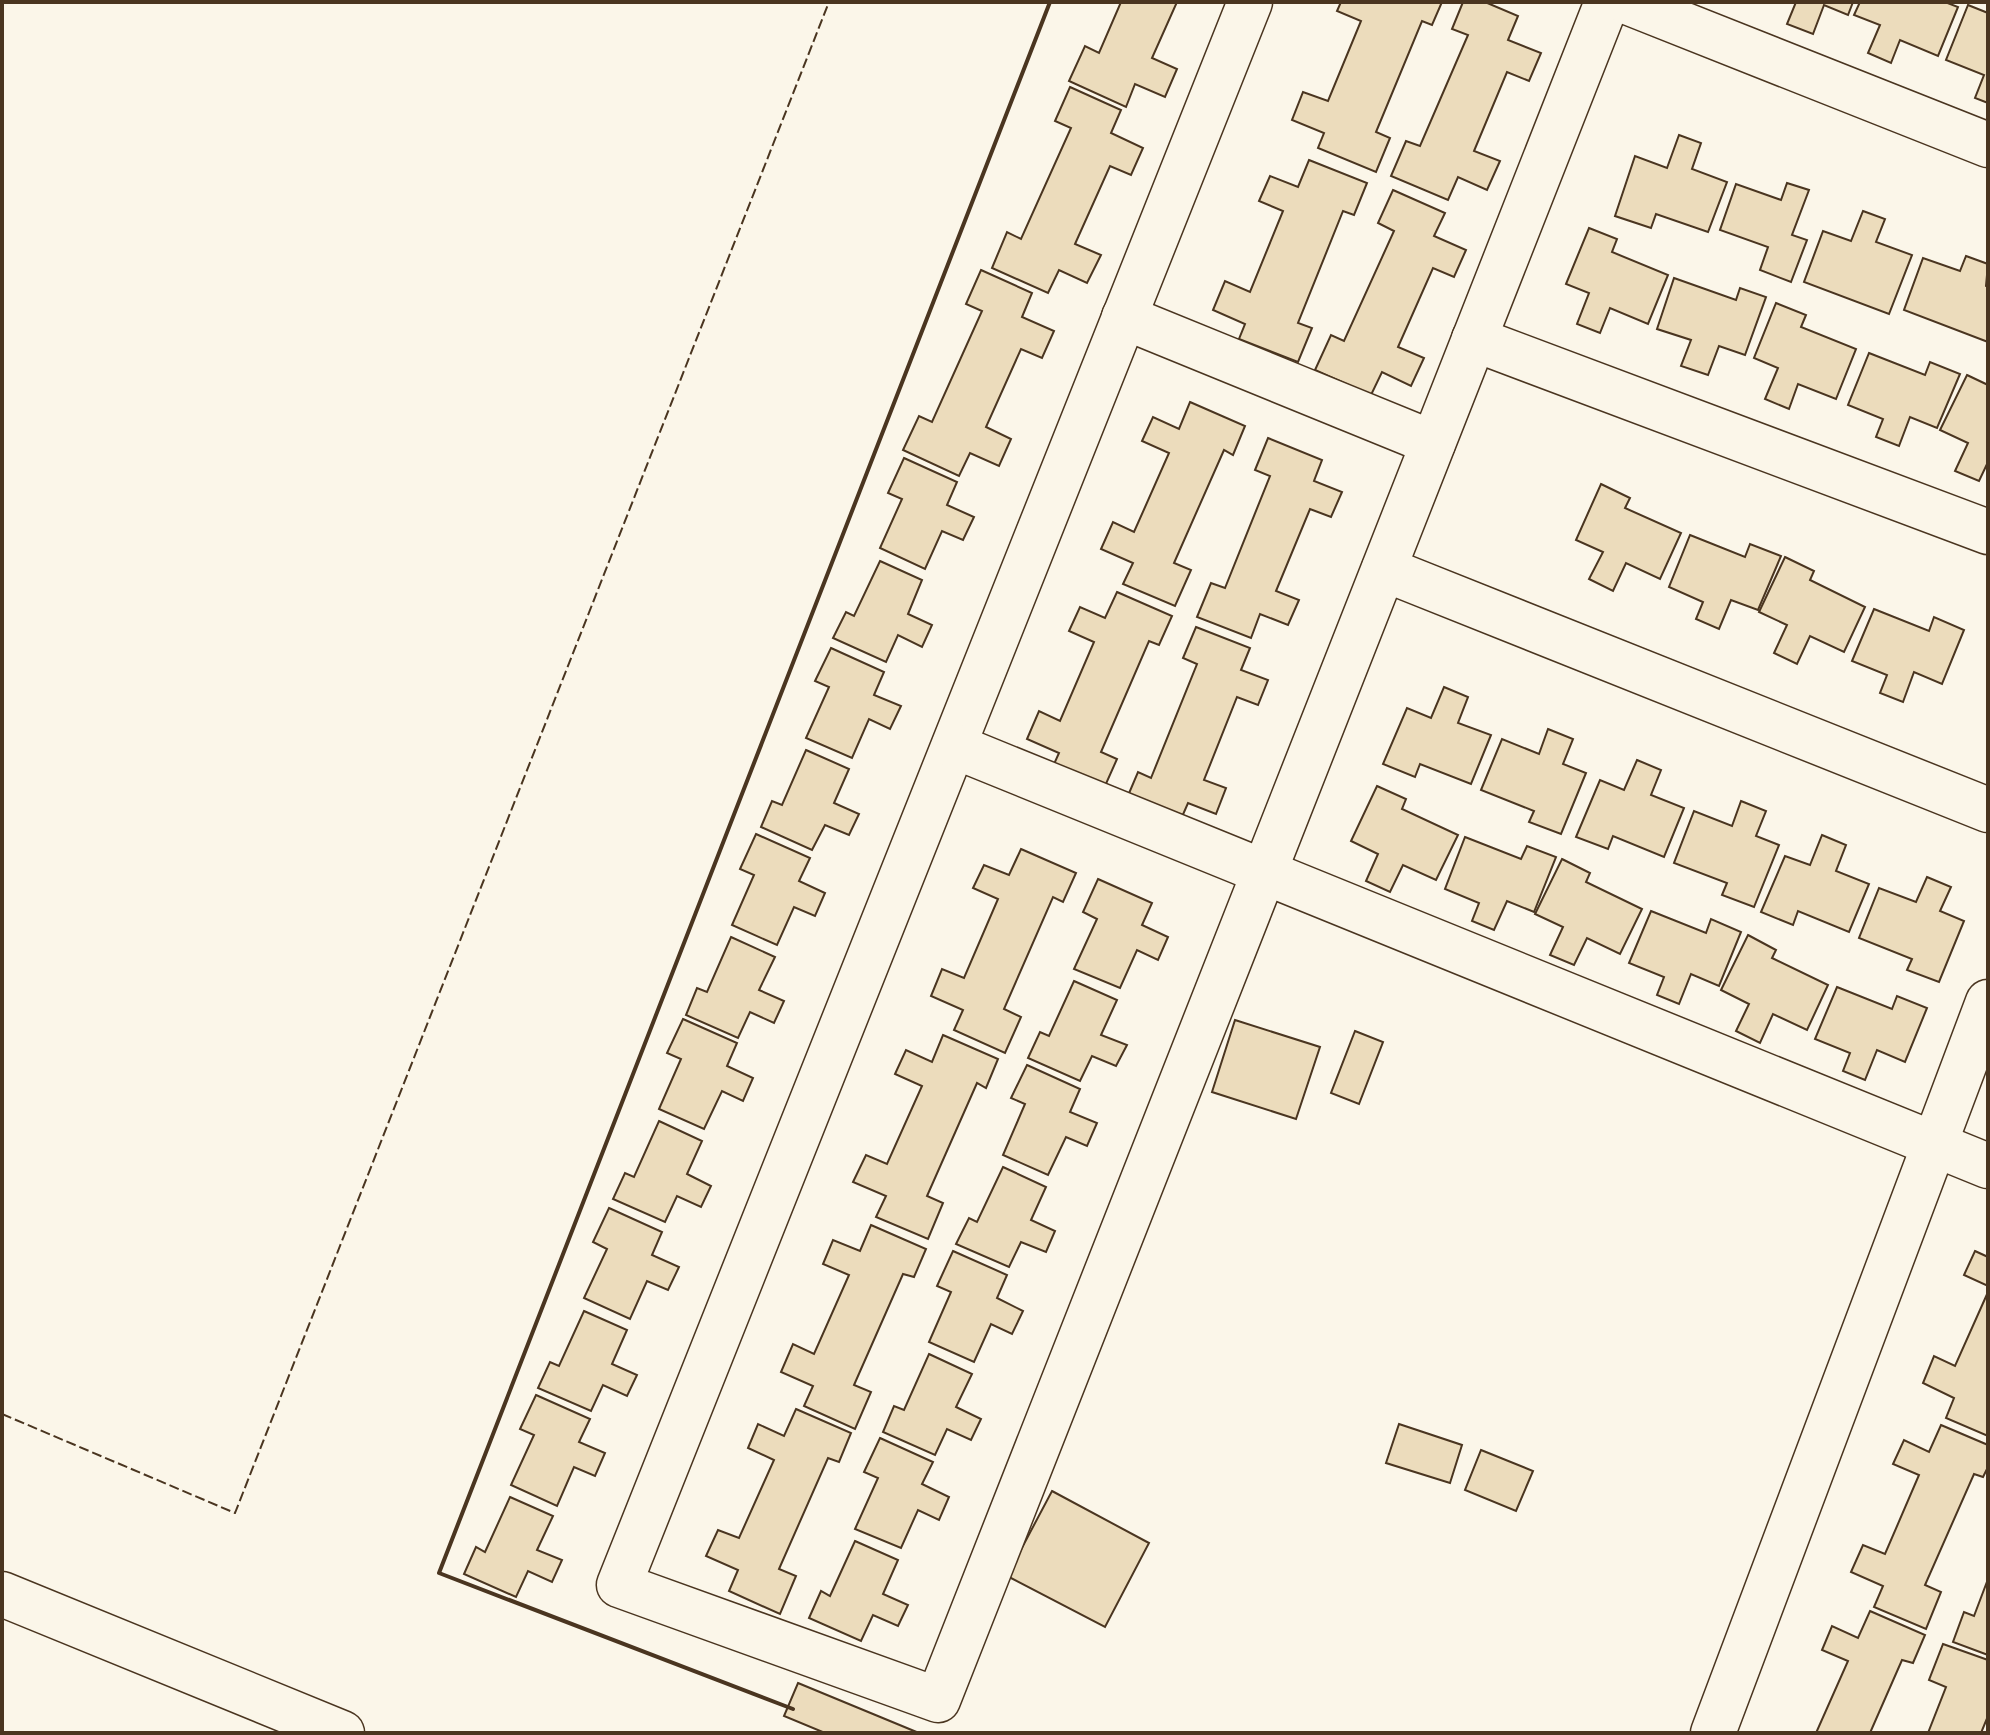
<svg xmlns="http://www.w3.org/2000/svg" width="1990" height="1735" font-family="'Noto Sans',sans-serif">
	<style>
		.building { fill: #ecdcbc; stroke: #4a3520; stroke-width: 2 }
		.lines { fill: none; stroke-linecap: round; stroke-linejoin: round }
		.minor-casing { stroke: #4a3520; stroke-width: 47 }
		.trunk-casing { stroke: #4a3520; stroke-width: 47 }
		.minor { stroke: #fbf6e9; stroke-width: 44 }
		.trunk { stroke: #fbf6e9; stroke-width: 44 }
		.fence { stroke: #4a3520; stroke-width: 2; stroke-dasharray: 10 4; stroke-linecap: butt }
		.wall { stroke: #4a3520; stroke-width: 4 }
	</style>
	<rect width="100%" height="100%" fill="#fbf6e9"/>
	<!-- building -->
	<g class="building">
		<polygon points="1121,2 1177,2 1152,58 1177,69 1165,97 1135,84 1126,107 1069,81 1085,46 1099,53"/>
		<polygon points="1341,2 1442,2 1432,25 1422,21 1376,132 1390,138 1376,172 1318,148 1324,133 1292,120 1303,92 1328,101 1361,21 1337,11"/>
		<polygon points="1463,2 1485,2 1518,16 1508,40 1541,53 1529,81 1507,72 1474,151 1500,161 1487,190 1458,177 1448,200 1391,176 1406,141 1420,146 1468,35 1452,29"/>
		<polygon points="1796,2 1853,2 1848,15 1824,5 1813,34 1787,24"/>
		<polygon points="1860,2 1945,2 1958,7 1938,56 1900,40 1891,63 1868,53 1880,25 1854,15"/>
		<polygon points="1968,5 1988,13 1988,103 1975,98 1984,75 1946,60"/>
		<polygon points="1070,87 1121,110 1111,133 1143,148 1131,175 1110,166 1075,244 1101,255 1087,283 1059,270 1048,293 992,268 1007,232 1021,239 1071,128 1055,121"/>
		<polygon points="1679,135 1701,143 1692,169 1727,182 1708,232 1656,214 1651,228 1615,216 1635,156 1667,168"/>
		<polygon points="1309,160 1367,183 1354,215 1343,211 1298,323 1312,328 1298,362 1239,339 1245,324 1213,310 1225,281 1250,292 1283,211 1259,201 1270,176 1298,187"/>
		<polygon points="1787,183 1809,190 1792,235 1807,240 1791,282 1760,270 1768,247 1720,230 1736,184 1781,200"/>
		<polygon points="1393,190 1445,213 1434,236 1466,250 1454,277 1433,268 1398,347 1424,358 1411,386 1382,372 1371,395 1315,370 1331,335 1344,341 1394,231 1378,223"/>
		<polygon points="1863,211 1885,219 1876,242 1912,255 1889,314 1804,282 1823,231 1851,241"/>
		<polygon points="1589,228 1617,239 1612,252 1668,275 1648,324 1610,308 1600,333 1577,324 1589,293 1566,284"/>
		<polygon points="1966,256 1988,264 1986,286 1988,287 1988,342 1904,310 1923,258 1960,271"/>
		<polygon points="981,270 1032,293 1022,317 1054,331 1042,358 1021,349 986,427 1011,439 999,466 970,453 959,476 903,450 919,416 932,422 982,311 966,304"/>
		<polygon points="1674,278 1736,300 1740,288 1766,297 1745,355 1719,346 1708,375 1681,366 1691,340 1657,329"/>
		<polygon points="1776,303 1806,315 1801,327 1856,349 1836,399 1798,384 1789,409 1765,399 1778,368 1754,358"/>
		<polygon points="1869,353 1925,375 1930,362 1960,374 1937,428 1910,417 1899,446 1876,437 1883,419 1848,405"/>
		<polygon points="1967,375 1988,385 1988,462 1979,481 1955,471 1968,443 1940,430"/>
		<polygon points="1190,402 1245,426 1233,455 1224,450 1174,563 1191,570 1175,606 1123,584 1133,563 1101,549 1113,522 1134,532 1169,453 1142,441 1153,417 1179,429"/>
		<polygon points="1268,438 1322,460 1314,481 1342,492 1331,517 1310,509 1276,591 1299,600 1288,625 1260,614 1251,638 1197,617 1211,583 1225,588 1270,476 1255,470"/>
		<polygon points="904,458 957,482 947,505 974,517 963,540 942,531 925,569 880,548 902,499 888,493"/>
		<polygon points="1601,484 1630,498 1625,508 1681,533 1660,579 1626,563 1613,591 1589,579 1603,552 1576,540"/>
		<polygon points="1690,535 1745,557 1750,544 1781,556 1758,610 1731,600 1719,629 1696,619 1703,602 1669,587"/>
		<polygon points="1785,557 1814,571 1810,580 1865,607 1844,652 1810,636 1797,664 1774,653 1787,625 1759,612"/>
		<polygon points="880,561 922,580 908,614 932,625 922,647 898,635 886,662 833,638 846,612 854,616"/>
		<polygon points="1117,592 1172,616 1159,645 1149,641 1101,752 1117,759 1101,795 1050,773 1059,753 1027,739 1039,711 1060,721 1094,642 1069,631 1080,607 1105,618"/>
		<polygon points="1874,609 1929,631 1934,617 1964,630 1942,684 1914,672 1903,702 1880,693 1887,675 1852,661"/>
		<polygon points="1196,627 1250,648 1241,670 1268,680 1258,705 1237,697 1204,780 1226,788 1216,814 1188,803 1178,826 1124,805 1138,772 1151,778 1197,664 1183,658"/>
		<polygon points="831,648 884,672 874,695 901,706 890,729 869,719 852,758 806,738 829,687 815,681"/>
		<polygon points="1444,687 1468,697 1458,723 1491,735 1471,784 1420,764 1415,777 1383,764 1407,708 1431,718"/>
		<polygon points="1548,729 1573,739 1563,764 1586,773 1561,834 1529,822 1534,811 1481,790 1502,739 1539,754"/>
		<polygon points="806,750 849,769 834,803 859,814 849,835 825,825 812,850 761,827 772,801 782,805"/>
		<polygon points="1637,760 1661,770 1651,795 1684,808 1664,857 1613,836 1608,849 1576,837 1600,780 1624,790"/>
		<polygon points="1377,786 1406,799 1402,809 1458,835 1436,880 1403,865 1390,892 1366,881 1378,854 1351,841"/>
		<polygon points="1741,801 1766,811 1756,836 1779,845 1754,907 1722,895 1727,883 1674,863 1694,811 1732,826"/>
		<polygon points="756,834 810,858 799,881 825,893 815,916 794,907 777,945 732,925 754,875 740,869"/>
		<polygon points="1822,835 1846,845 1836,871 1869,884 1849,932 1798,911 1793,925 1761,912 1785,856 1810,865"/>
		<polygon points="1465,837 1521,859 1527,846 1556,857 1534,912 1507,901 1494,930 1472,921 1479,903 1445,889"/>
		<polygon points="1021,849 1076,873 1063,902 1053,897 1004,1009 1021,1017 1005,1053 954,1030 963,1010 931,996 942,969 964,978 998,899 973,888 984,865 1009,875"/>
		<polygon points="1562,859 1590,873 1586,882 1642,909 1620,954 1587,938 1574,965 1550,955 1563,927 1535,914"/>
		<polygon points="1927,877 1951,887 1940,911 1964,921 1939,982 1907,970 1912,959 1859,938 1879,888 1916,902"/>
		<polygon points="1098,879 1152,903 1142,925 1168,937 1158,960 1137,950 1120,988 1074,969 1097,919 1083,912"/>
		<polygon points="1651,911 1706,933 1711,919 1741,932 1719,986 1691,974 1679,1004 1657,995 1664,977 1629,963"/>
		<polygon points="1748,935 1776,950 1772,958 1828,985 1807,1030 1773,1014 1760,1043 1736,1031 1749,1004 1721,990"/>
		<polygon points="731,937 775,957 759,990 784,1001 774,1023 750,1012 738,1038 686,1015 697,988 707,992"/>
		<polygon points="1074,981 1117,1000 1101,1035 1127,1045 1116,1066 1092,1056 1080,1081 1028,1058 1040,1032 1049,1036"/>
		<polygon points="1837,987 1892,1009 1897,996 1927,1008 1905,1062 1877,1050 1865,1080 1843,1071 1850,1053 1815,1039"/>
		<polygon points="683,1019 737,1043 727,1066 753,1078 743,1101 722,1091 704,1129 659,1109 681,1059 667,1053"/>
		<polygon points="1235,1020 1320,1047 1296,1119 1212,1092"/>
		<polygon points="1355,1031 1383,1042 1359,1104 1331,1093"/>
		<polygon points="943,1035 998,1059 986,1088 977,1083 927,1196 943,1203 928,1239 876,1217 886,1196 853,1182 866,1155 887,1164 922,1086 895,1074 906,1050 932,1062"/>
		<polygon points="1027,1065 1080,1089 1070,1112 1097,1123 1087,1146 1066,1137 1048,1175 1003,1155 1025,1104 1011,1098"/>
		<polygon points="659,1121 702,1141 687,1174 711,1186 701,1207 677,1196 665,1222 613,1199 625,1173 634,1177"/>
		<polygon points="1003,1167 1046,1187 1031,1220 1055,1231 1046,1252 1021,1242 1009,1267 956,1244 969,1218 977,1222"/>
		<polygon points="609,1208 662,1232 652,1255 679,1267 668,1290 647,1281 630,1319 584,1298 607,1249 593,1242"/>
		<polygon points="871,1225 926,1249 914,1277 903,1274 854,1385 871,1392 855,1429 804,1406 813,1386 781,1372 793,1344 814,1354 849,1275 823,1264 833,1240 860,1251"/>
		<polygon points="953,1251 1007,1275 997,1298 1023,1311 1012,1334 991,1324 974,1362 929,1342 951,1292 937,1286"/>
		<polygon points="1975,1251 1988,1257 1988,1286 1964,1275"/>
		<polygon points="1988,1292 1988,1436 1946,1418 1954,1398 1923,1383 1934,1356 1955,1366"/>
		<polygon points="584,1311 627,1330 612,1364 637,1375 627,1396 603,1385 591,1411 538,1388 550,1362 559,1366"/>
		<polygon points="929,1354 972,1374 956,1407 981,1419 971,1440 947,1429 935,1455 883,1432 894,1406 904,1410"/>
		<polygon points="536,1395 590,1419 579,1442 605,1453 595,1476 574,1467 557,1506 511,1485 534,1435 520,1429"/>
		<polygon points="796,1409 851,1433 839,1462 828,1458 779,1569 796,1576 780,1614 729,1591 738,1570 706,1556 718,1530 739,1538 774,1460 748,1448 758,1424 784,1436"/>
		<polygon points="1399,1424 1462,1445 1450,1483 1386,1463"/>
		<polygon points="1941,1425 1988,1445 1988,1467 1983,1477 1974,1474 1925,1585 1941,1592 1926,1629 1874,1607 1883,1586 1851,1572 1863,1545 1885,1554 1919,1475 1893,1464 1904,1440 1929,1452"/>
		<polygon points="880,1438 933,1462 922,1484 949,1497 939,1520 918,1510 901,1548 855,1529 878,1478 864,1472"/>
		<polygon points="1481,1450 1533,1471 1516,1511 1465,1490"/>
		<polygon points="1052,1491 1149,1543 1105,1627 1007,1576"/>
		<polygon points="510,1497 553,1516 537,1550 562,1560 552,1582 528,1571 516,1597 464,1574 476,1547 485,1552"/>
		<polygon points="855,1541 898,1560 883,1594 908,1605 898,1626 873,1615 861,1641 809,1618 821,1591 830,1596"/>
		<polygon points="1988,1579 1988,1655 1953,1642 1964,1612 1974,1616"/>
		<polygon points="1870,1611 1925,1635 1913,1663 1902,1660 1870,1733 1816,1733 1848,1661 1822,1650 1832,1626 1858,1638"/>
		<polygon points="1943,1644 1988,1660 1988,1716 1981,1733 1928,1733 1946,1687 1929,1680"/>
		<polygon points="798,1683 919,1733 825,1733 784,1716"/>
	</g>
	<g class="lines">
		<!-- minor casing -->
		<g class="minor-casing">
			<g id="minor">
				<polyline points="1250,2 619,1585 938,1700 1607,2"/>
				<polyline points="1627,2 1988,145"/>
				<polyline points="1124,317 1433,443"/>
				<polyline points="1474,339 1988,532"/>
				<polyline points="1384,569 1988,810"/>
				<polyline points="954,746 1988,1166"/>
				<polyline points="1713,1733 1988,1002"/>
			</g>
		</g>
		<!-- trunk casing -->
		<g class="trunk-casing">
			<polyline id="trunk" points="2,1594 342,1733"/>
		</g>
		<!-- minor -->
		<use href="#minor" class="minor"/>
		<!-- trunk -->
		<use href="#trunk" class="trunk"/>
		<!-- fence -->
		<polyline class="fence" points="2,1414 235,1513 829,2"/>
		<!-- wall -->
		<polyline class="wall" points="793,1709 439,1573 1050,2"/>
	</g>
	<!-- border -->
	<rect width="1990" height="1735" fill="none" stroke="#4a3520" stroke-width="8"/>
</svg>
